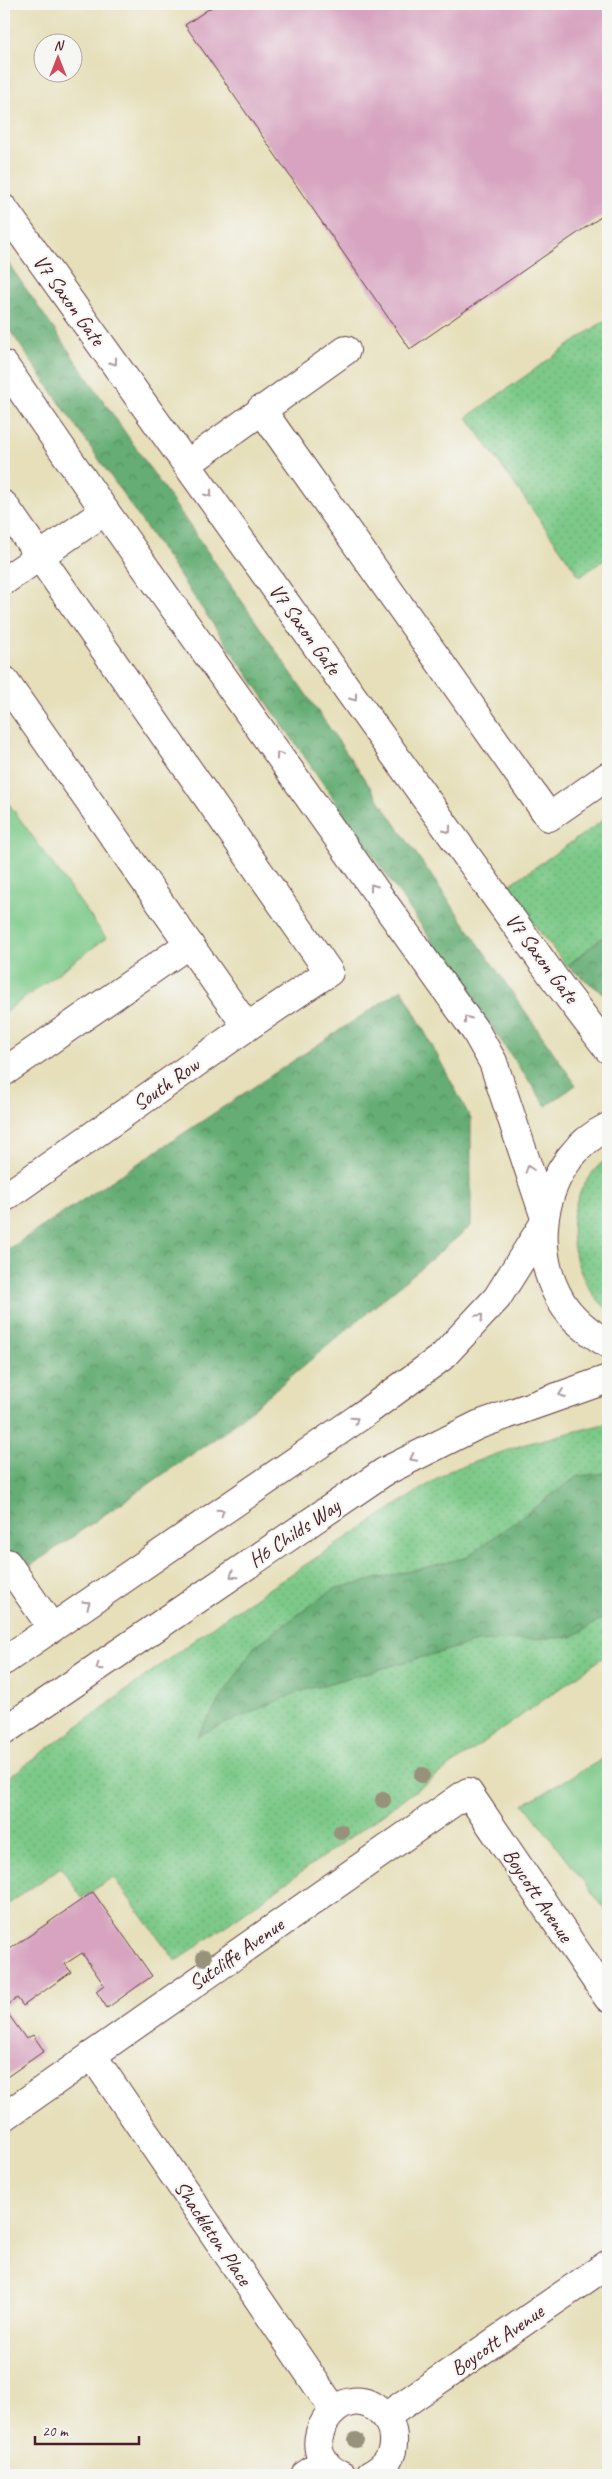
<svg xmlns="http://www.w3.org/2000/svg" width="612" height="2479" font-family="Caveat,sans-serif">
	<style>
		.grass { fill: url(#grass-dots); stroke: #63745a }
		.forest { fill: url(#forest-crowns); stroke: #586650 }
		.park { fill: #7cc988; stroke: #63745a }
		.building { fill: #d7a3c0 }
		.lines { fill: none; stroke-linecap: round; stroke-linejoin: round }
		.minor-casing { stroke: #613c40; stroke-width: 30 }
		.minor { stroke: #fff; stroke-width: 28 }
		.tree { fill: #98917b }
		.oneway { stroke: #ae9aa0 }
		.labels { text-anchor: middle; stroke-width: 4.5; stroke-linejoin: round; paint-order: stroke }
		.street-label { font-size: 21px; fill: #4a1f2b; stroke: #f6f6f2 }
	</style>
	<defs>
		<pattern id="grass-dots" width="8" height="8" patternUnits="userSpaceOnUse" patternTransform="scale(1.25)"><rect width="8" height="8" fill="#7cc988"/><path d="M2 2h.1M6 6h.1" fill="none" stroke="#6dac76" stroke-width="1.8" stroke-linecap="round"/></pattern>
		<pattern id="forest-crowns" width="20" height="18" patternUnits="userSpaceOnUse" patternTransform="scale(1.25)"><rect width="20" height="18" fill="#65ad74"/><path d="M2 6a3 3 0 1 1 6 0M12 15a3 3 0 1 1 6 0" fill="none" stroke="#558c5f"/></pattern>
	</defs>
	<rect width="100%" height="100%" fill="#f6f6f2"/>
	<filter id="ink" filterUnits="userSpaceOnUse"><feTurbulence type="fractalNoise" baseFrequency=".02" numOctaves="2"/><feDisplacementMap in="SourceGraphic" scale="10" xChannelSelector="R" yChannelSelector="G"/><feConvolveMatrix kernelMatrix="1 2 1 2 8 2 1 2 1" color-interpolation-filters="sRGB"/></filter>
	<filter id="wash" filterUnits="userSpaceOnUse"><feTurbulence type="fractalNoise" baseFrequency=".0096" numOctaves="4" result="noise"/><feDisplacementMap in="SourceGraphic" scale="20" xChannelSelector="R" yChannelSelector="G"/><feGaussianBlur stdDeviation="1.12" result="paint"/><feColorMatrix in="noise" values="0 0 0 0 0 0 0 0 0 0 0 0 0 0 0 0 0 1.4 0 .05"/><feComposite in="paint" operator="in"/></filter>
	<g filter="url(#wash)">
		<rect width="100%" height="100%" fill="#e6dfba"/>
		<!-- grass -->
		<g class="grass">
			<polygon points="608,318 608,557 580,577 467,417"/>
			<polygon points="608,817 608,997 567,966 505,888"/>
			<path d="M608 1158V1310C564 1272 557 1195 608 1158Z"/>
			<polygon points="608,1423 608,1654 176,1961 113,1877 82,1898 61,1867 4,1907 4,1781 224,1618 449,1471 522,1445"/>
		</g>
		<!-- forest -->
		<g class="forest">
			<polygon points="4,257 576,1085 546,1106 4,322"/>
			<polygon points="608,933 608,997 567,966"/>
			<polygon points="402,989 471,1119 471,1226 223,1433 4,1584 4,1252"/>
			<polygon points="608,1473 608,1615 572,1637 477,1642 298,1692 197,1736 254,1647 333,1589 465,1558 578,1476"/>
		</g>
		<!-- park -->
		<g class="park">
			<polygon points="4,797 106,938 4,1013"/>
			<polygon points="608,1756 608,1913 524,1804"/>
		</g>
		<g id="blocks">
			<!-- building -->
			<g class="building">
				<polygon points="216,4 608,4 608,212 410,349 185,25"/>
				<polygon points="93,1892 152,1976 107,2008 96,1991 104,1985 82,1953 65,1964 71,1972 37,1996 23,2006 17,1998 4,2008 26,2039 33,2035 44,2051 4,2079 4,1953"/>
			</g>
		</g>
	</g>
	<g filter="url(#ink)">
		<use href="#blocks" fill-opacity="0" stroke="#613c40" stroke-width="1"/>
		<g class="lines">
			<!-- minor casing -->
			<g class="minor-casing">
				<g id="minor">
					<polyline points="4,209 554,978 608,1049"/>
					<polyline points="4,365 105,511 476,1032 493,1062 544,1215"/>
					<polyline points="261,409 549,817 608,776"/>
					<polyline points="187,464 346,350"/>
					<polyline points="4,505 329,972 247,1027 4,1198"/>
					<polyline points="4,581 105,511"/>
					<polyline points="4,680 247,1027"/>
					<polyline points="4,1072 189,944"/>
					<path d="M608 1127C545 1157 526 1243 561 1301 572 1320 590 1333 608 1344"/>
					<polyline points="7,1563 52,1628"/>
					<polyline points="4,1661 358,1418 442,1357 497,1298 543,1225"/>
					<polyline points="4,1731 384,1472 478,1425 608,1379"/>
					<polyline points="92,2055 334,2410"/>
					<polyline points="4,2117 468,1792 608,1998"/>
					<polyline points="385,2417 608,2264"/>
					<polyline points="305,2475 325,2462"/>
					<path d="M342 2475C287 2454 340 2373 380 2412 388 2419 393 2428 393 2439 394 2456 385 2467 370 2475"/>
				</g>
			</g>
			<!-- minor -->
			<use href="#minor" class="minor"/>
		</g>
		<!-- trees -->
		<g class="tree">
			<circle cx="422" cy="1775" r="8"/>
			<circle cx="383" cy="1800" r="8"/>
			<circle cx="341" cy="1832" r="8"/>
			<circle cx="204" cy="1958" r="8"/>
			<circle cx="356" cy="2440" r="8"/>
		</g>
		<!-- one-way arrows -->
		<defs><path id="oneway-chevron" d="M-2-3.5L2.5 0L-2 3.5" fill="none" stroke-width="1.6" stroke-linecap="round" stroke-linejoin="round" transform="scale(1.25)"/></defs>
		<g class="oneway">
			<use href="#oneway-chevron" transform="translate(114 362) rotate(54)"/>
			<use href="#oneway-chevron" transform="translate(209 494) rotate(54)"/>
			<use href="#oneway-chevron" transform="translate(354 698) rotate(54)"/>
			<use href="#oneway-chevron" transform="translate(279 755) rotate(-126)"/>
			<use href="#oneway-chevron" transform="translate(448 830) rotate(54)"/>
			<use href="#oneway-chevron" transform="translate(373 887) rotate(-126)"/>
			<use href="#oneway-chevron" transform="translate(467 1019) rotate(-126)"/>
			<use href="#oneway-chevron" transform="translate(529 1169) rotate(-108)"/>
			<use href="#oneway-chevron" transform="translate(480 1317) rotate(-47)"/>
			<use href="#oneway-chevron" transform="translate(562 1394) rotate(160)"/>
			<use href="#oneway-chevron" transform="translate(355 1420) rotate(-35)"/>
			<use href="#oneway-chevron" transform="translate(413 1458) rotate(153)"/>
			<use href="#oneway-chevron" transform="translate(221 1512) rotate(-35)"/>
			<use href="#oneway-chevron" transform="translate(233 1575) rotate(146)"/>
			<use href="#oneway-chevron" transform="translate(87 1604) rotate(-35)"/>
			<use href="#oneway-chevron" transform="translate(99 1667) rotate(146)"/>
		</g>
	</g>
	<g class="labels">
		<!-- street labels -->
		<g class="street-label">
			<text transform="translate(69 300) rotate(54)" y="7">V7 Saxon Gate</text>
			<text transform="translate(305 629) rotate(54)" y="7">V7 Saxon Gate</text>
			<text transform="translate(542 958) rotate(53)" y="7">V7 Saxon Gate</text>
			<text transform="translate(166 1084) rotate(-35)" y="7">South Row</text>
			<text transform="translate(294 1533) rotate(-34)" y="7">H6 Childs Way</text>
			<text transform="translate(538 1895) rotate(56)" y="7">Boycott Avenue</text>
			<text transform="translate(236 1954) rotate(-35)" y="7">Sutcliffe Avenue</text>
			<text transform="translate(213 2233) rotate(56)" y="7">Shackleton Place</text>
			<text transform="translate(497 2340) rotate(-35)" y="7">Boycott Avenue</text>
		</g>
	</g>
	<!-- margin -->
	<rect width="612" height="2479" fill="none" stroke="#f6f6f2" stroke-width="20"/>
	<!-- north arrow -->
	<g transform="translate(58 58)"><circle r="24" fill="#f6f6f2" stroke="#b1a0a2"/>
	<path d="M0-4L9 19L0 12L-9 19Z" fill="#d1495b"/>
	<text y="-8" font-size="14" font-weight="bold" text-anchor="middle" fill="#4a1f2b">N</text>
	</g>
	<!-- scale -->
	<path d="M35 2436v8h104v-8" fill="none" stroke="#4a1f2b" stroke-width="2.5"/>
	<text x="42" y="2436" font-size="15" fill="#4a1f2b" stroke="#f6f6f2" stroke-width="4" paint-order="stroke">20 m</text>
</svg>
